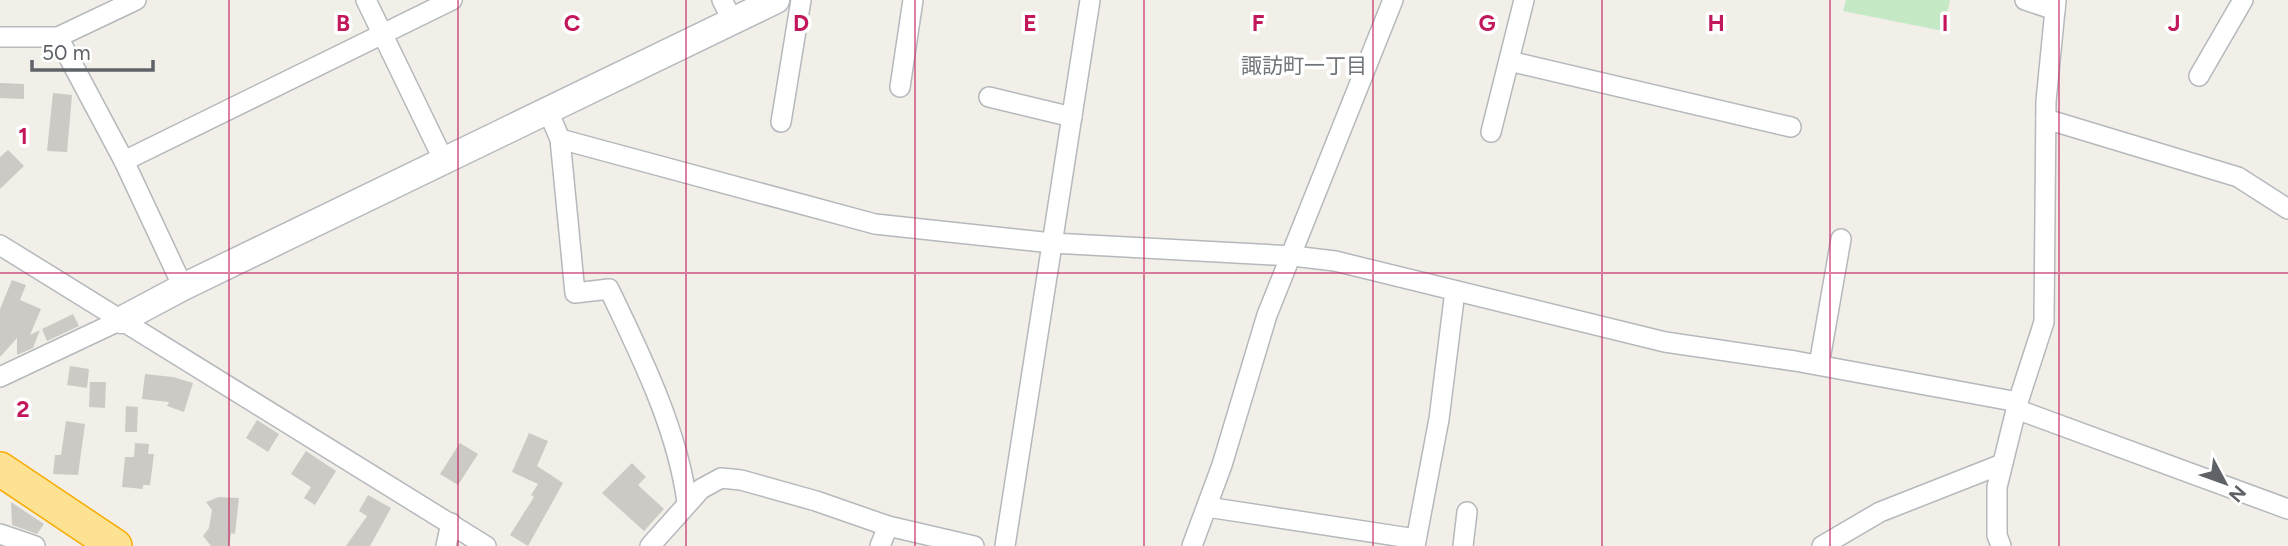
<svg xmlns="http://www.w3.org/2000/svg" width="2288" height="546" font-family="Figtree,'Noto Sans JP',sans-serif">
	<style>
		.green { fill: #c5e8c5 }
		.building { fill: #cccac5 }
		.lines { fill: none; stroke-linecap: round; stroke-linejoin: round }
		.street-casing { stroke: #b5b8bc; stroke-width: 22 }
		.secondary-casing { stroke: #b6babf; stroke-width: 29 }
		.highway-casing { stroke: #f9ab00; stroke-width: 36 }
		.street { stroke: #fff; stroke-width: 19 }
		.secondary { stroke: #fff; stroke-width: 26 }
		.highway { stroke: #fde293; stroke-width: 33 }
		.grid { fill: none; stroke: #c2185b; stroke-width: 2; stroke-opacity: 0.55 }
		.labels { text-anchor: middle; stroke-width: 7; stroke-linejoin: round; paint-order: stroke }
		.neighbourhood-label { font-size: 21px; fill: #70757a; stroke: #fff }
		.grid-label { font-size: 23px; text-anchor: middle; font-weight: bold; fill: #c2185b; stroke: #fff; stroke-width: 7; stroke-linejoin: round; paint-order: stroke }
	</style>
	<rect width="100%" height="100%" fill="#f1efe8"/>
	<!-- green -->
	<polygon class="green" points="1846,0 1950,0 1943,31 1843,11"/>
	<!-- building -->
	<g class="building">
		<polygon points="0,83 24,84 24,99 0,98"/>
		<polygon points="53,93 72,95 67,152 47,151"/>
		<polygon points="8,150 24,166 0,189 0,157"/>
		<polygon points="12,280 26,285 20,300 41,309 30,335 40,330 33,348 17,355 17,338 0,357 0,309"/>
		<polygon points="73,314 79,326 47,341 42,329"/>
		<polygon points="70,366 89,369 87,388 67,385"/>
		<polygon points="145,374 173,377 193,383 184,412 167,406 169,402 142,399"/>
		<polygon points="90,382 106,382 105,408 89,407"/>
		<polygon points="126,406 138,407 137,432 125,432"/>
		<polygon points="257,420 279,434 268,452 246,438"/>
		<polygon points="66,421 85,424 78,475 53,474 55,455 61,455"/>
		<polygon points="529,433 548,441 537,466 563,483 528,546 510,535 534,497 531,495 538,484 512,472"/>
		<polygon points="135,443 149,444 148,454 154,454 150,485 143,485 143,489 122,487 125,457 134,457"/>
		<polygon points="460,443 478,454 458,485 440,474"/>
		<polygon points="306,451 336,471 315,505 304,498 311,487 291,474"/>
		<polygon points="632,463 646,477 638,485 664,509 644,531 602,493"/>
		<polygon points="368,495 391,508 370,546 346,546 367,516 359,511"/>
		<polygon points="219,497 239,498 235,534 231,533 229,546 211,546 203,536 209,528 212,510 206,502"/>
		<polygon points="11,502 44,524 37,534 12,525"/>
	</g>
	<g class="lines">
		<!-- street casing -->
		<g class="street-casing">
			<g id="street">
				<polyline points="366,0 444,161"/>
				<polyline points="722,0 733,21"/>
				<polyline points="2025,0 2055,10"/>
				<polyline points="0,37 58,37 136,0"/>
				<polyline points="58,37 124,161 183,287"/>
				<polyline points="1509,61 1791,127"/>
				<polyline points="2199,76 2243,0"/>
				<polyline points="900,87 913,0"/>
				<polyline points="989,97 1072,117"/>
				<path d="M548 111 560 139 575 293 609 289C641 356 677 428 687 502"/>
				<polyline points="2046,119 2238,177 2288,209"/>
				<polyline points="781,122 801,0"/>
				<polyline points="1491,132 1524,0"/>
				<polyline points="560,139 875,224 1052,243 1293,256 1335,261 1665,342 1795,361 2018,402"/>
				<polyline points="124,161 452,0"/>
				<polyline points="0,245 486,546"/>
				<polyline points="1819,365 1841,239"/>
				<polyline points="0,377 121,320"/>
				<polyline points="2016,409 2288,509"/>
				<polyline points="1207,507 1416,539"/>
				<polyline points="0,534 35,546"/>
				<polyline points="446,546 451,523"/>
				<polyline points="650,546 701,489 721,478 741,480 816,501 888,526 974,546"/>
				<polyline points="880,546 888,526"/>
				<polyline points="1005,546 1090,0"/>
				<polyline points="1192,546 1222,465 1267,315 1393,0"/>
				<polyline points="1415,546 1439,419 1455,291"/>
				<polyline points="1463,546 1467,512"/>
				<polyline points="1822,546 1880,512 2002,464"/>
				<polyline points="2001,546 1997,535 1997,487 2018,402 2044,322 2046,101 2056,0"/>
			</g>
		</g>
		<!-- secondary casing -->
		<g class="secondary-casing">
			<polyline id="secondary" points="121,320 183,287 776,0"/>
		</g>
		<!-- highway casing -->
		<g class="highway-casing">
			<polyline id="highway" points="0,469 115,546"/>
		</g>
		<!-- street -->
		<use href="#street" class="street"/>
		<!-- secondary -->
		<use href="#secondary" class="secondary"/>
		<!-- highway -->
		<use href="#highway" class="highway"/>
	</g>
	<!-- grid -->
	<path class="grid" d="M229 0V546M458 0V546M686 0V546M915 0V546M1144 0V546M1373 0V546M1602 0V546M1830 0V546M2059 0V546M0 273H2288"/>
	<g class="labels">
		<!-- neighbourhood labels -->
		<g class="neighbourhood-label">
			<text x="1304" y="73">諏訪町一丁目</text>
		</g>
	</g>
	<g class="grid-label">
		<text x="343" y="31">B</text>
		<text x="572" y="31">C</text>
		<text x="801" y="31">D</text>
		<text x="1030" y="31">E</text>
		<text x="1258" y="31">F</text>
		<text x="1487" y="31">G</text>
		<text x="1716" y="31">H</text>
		<text x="1945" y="31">I</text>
		<text x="2174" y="31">J</text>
		<text x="23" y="144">1</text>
		<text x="23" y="417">2</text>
	</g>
	<!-- north arrow -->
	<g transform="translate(2225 483) rotate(131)" stroke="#ffffff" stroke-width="5" paint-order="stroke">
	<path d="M0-5L12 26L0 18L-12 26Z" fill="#5f6368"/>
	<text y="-10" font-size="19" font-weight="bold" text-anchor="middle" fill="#5f6368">N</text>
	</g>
	<!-- scale -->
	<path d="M32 60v10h121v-10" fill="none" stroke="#5f6368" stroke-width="3.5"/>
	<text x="42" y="60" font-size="21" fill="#5f6368" stroke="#ffffff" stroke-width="5" paint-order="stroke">50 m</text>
</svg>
